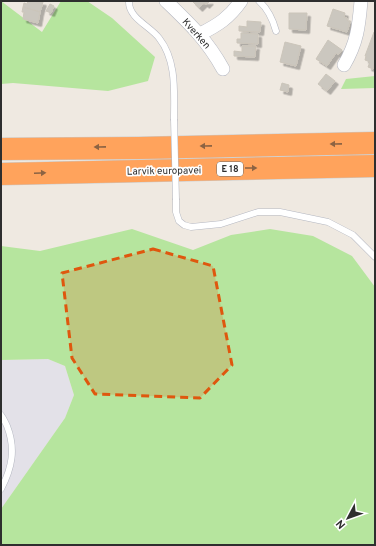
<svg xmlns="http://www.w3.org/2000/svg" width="376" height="546" font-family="Overpass,sans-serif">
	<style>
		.industrial { fill: #e3e1e8 }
		.green { fill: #b6e59e }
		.building { fill: #cbc7bf; stroke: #cbc5ba; filter: url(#shadow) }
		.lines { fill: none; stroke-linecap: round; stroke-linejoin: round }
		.lane-casing { stroke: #b4b7c1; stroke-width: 7 }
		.street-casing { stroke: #b4b7c1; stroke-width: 14 }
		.highway-casing { stroke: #c9c9c9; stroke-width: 23 }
		.lane { stroke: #fff; stroke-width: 6 }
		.street { stroke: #fff; stroke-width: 13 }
		.highway { stroke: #ffa35c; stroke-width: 22 }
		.lane-bridge-casing { stroke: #b4b7c1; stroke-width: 7; stroke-linecap: butt }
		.lane-bridge { stroke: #fff; stroke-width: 6 }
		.oneway { fill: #8c6343 }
		.marked { fill: #df570e; fill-opacity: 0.2; stroke: #df570e; stroke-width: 3; stroke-dasharray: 8 5; stroke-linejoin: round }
		.labels { text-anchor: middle; stroke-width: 3.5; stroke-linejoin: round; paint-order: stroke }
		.shield { fill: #fff; stroke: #6d6d6d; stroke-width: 1 }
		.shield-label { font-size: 9px; font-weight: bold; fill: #2e2e2e }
		.street-label { font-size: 10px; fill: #2e2e2e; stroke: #fff }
	</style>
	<defs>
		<filter id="shadow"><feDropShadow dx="3.5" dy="3.5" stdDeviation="0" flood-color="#0004"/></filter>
	</defs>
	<rect width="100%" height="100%" fill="#efe9e1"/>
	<!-- industrial -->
	<polygon class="industrial" points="48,359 65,366 74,395 65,418 1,509 1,360"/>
	<!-- green -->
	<g class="green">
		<polygon points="1,1 42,32 61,1 87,1 112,18 155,57 148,81 108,91 13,83 1,84"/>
		<polygon points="375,76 375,88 341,89 346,79"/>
		<polygon points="132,229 193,250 231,235 270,229 313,236 352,256 375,287 375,545 1,545 1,509 65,418 74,395 65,366 48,359 1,360 1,246 40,251"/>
	</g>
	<!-- building -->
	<g class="building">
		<polygon points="28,1 43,2 40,12 23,7 24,3 27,4"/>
		<polygon points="192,1 210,1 206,5 204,3 199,8"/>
		<polygon points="50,4 54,6 51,13 46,11"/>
		<polygon points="23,7 40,12 38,23 23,19 24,12 22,12"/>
		<polygon points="333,9 345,13 344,17 347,18 347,20 350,22 347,32 327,26"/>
		<polygon points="289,13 307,13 306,30 289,29"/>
		<polygon points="247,21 261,22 260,32 239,31 239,26 247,27"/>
		<polygon points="374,32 375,32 375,63 373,69 368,67 370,62 365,60 366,56 365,56"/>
		<polygon points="241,33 258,34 258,44 237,43 237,39 241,39"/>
		<polygon points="328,40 342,50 338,55 336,53 327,66 316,59"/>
		<polygon points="285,42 301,46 296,66 280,62"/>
		<polygon points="242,46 256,46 255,57 234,56 234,51 242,52"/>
		<polygon points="326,74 335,81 327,91 318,84"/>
		<polygon points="282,83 289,85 288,92 280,90"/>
	</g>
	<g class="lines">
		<!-- lane casing -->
		<g class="lane-casing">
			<g id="lane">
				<path d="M129 1C128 18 150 26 159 38 177 61 174 92 174 119"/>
				<path d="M259 1C268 9 273 20 276 31"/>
				<polyline points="176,200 176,212 179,221 184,225 191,227 221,224 258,212 280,212 328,222 353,235 375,257"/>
				<path d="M1 415C4 419 5 422 7 426 16 449 12 468 1 489"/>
			</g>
		</g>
		<!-- street casing -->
		<g class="street-casing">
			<g id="street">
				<path d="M166 1C190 24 207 40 223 69"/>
				<path d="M200 34C218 25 229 18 241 1"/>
				<path d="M344 65C357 43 359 26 361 1"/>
			</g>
		</g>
		<!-- highway casing -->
		<g class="highway-casing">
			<g id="highway">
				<polyline points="1,149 139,148 375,143"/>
				<polyline points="1,174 375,166"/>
			</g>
		</g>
		<!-- lane -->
		<use href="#lane" class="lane"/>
		<!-- street -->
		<use href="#street" class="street"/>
		<!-- highway -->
		<use href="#highway" class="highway"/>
		<!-- lane-bridge casing -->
		<g class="lane-bridge-casing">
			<polyline id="lane-bridge" points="174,119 176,200"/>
		</g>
		<!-- lane-bridge -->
		<use href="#lane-bridge" class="lane-bridge"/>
	</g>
	<!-- one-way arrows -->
	<defs><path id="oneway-solid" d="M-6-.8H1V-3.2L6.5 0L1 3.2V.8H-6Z"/></defs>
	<g class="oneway">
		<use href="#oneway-solid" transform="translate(336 144) rotate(179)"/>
		<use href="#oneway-solid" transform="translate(206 146) rotate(179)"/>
		<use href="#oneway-solid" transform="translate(100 147) rotate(179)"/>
		<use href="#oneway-solid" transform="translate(251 168)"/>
		<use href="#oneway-solid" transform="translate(40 173) rotate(-2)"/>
	</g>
	<!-- marked area -->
	<path class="marked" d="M153 249 213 266 232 365 200 398 95 394 72 358 62 273Z"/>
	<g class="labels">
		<!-- shield labels -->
		<rect class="shield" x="217" y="162" width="26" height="14" rx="3"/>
		<g class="shield-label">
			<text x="230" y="172">E 18</text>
		</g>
		<!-- street labels -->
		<g class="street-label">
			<text transform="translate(197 33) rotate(48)" y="4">Kverken</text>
			<text transform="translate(164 170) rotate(-1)" y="4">Larvik europavei</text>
		</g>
	</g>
	<!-- border -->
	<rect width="376" height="546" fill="none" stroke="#2e2e2e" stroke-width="4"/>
	<!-- north arrow -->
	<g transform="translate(348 518) rotate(229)" stroke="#ffffff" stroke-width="3" paint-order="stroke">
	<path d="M0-3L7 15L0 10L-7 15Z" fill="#2e2e2e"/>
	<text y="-6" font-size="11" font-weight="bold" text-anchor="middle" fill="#2e2e2e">N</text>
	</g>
</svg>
